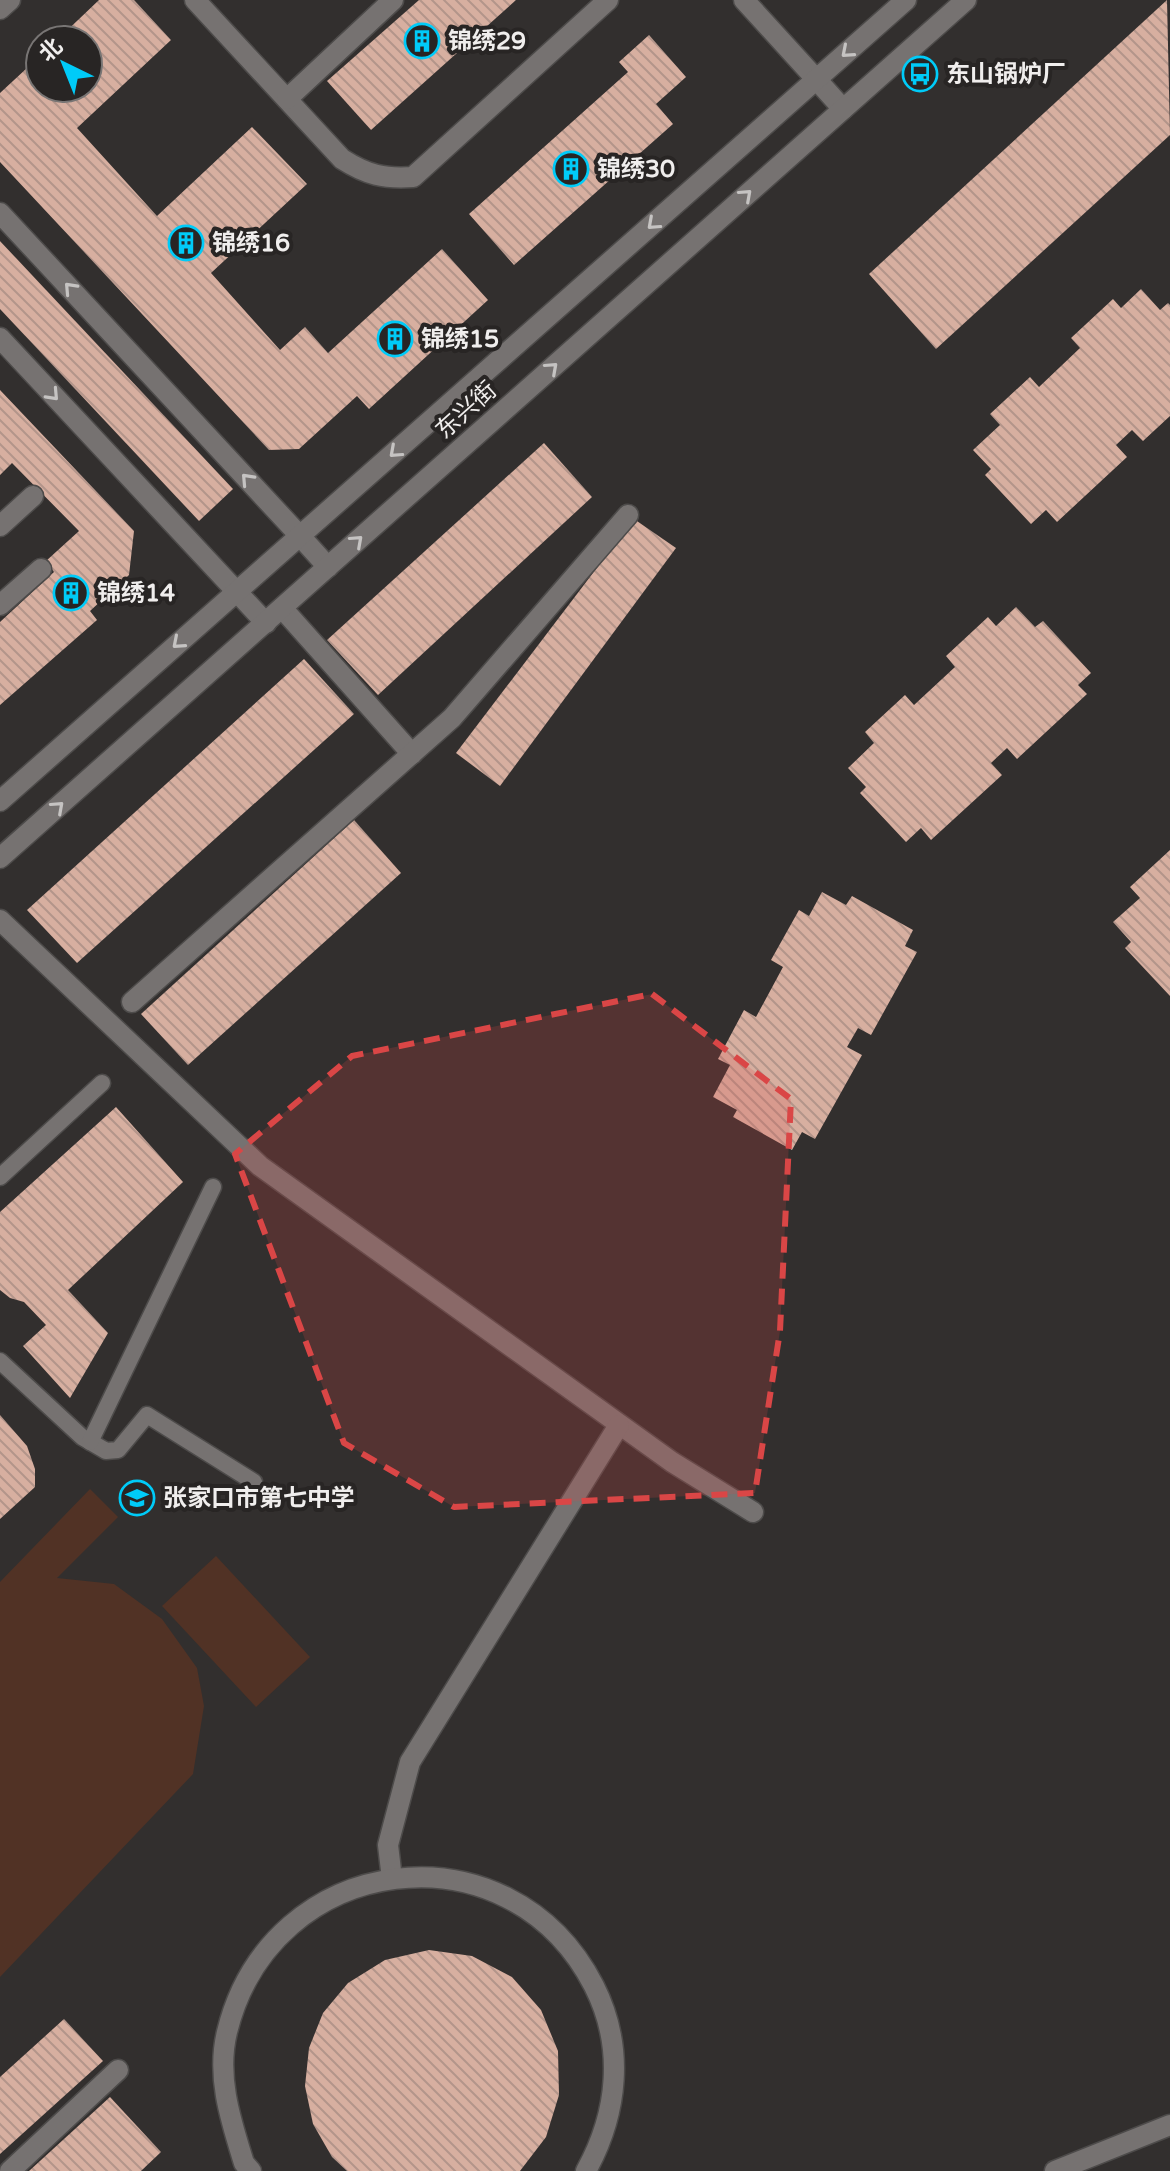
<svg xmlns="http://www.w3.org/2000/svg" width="1170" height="2171" font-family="'Varela Round','Noto Sans SC',sans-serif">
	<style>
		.park { fill: #513225 }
		.building { fill: url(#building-back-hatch) }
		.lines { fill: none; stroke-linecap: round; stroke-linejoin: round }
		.lane-casing { stroke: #4d4b4a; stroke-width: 19 }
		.street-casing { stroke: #4d4b4a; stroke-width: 23 }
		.secondary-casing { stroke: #4d4b4a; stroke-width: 23 }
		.lane { stroke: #767271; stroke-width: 16 }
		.street { stroke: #767271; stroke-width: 20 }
		.secondary { stroke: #767271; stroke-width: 20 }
		.oneway { stroke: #c5c3c2 }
		.marked { fill: #da4646; fill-opacity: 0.2; stroke: #da4646; stroke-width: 6; stroke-dasharray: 16 10; stroke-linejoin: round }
		.labels { text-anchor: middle; stroke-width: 8; stroke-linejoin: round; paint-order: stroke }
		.poi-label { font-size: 24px; font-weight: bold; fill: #f0eeed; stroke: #282524; text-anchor: start }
		.street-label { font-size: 24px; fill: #f0eeed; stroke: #282524 }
	</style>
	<defs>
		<pattern id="building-back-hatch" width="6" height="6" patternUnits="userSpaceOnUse" patternTransform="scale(2)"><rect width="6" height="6" fill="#d7afa0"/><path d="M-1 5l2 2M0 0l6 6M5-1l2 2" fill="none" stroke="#b3958a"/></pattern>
	</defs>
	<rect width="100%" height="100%" fill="#322f2e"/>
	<!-- park -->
	<g class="park">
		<polygon points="90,1489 118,1517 57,1578 114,1584 162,1619 197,1668 204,1706 193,1774 0,1977 0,1582"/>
		<polygon points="216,1556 310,1657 256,1707 162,1606"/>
	</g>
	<!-- building -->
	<g class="building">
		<polygon points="99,0 134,0 171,40 77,128 157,216 252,127 307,184 211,273 280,350 305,327 328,353 442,249 488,300 369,409 357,396 299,449 269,450 0,162 0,93 40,56 40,88 88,88 88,40 57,40"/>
		<polygon points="419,0 516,0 371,130 327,81"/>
		<polygon points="1167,0 1170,135 936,349 869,274"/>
		<polygon points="649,35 686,77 656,104 673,124 514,265 469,214 628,72 619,62"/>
		<polygon points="0,241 233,489 199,521 0,309"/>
		<polygon points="1141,289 1160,310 1168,303 1170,305 1170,416 1143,441 1132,430 1116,445 1127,457 1057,522 1046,510 1031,524 985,475 991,469 973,450 1000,425 990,414 1030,377 1039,387 1080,348 1071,338 1113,299 1121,308"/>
		<polygon points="0,390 134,531 129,575 90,611 97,620 0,705 0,622 54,572 46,561 79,531 12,463 0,475"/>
		<polygon points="544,443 592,497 378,695 327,640"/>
		<polygon points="634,519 676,548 500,786 456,753"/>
		<polygon points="1016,607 1035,627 1043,621 1091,673 1078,685 1087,694 1017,759 1007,748 991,763 1002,775 931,840 921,828 906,842 860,793 866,787 848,768 874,743 865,732 905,695 914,705 955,667 946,656 988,617 996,626"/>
		<polygon points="304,659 354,714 77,963 27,910"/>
		<polygon points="354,820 401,873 188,1065 141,1014"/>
		<polygon points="1170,850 1170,996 1125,948 1131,942 1113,922 1140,898 1130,887"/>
		<polygon points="822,892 846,905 852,896 913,930 905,946 917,952 871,1035 858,1028 847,1047 862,1055 815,1139 802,1132 792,1150 733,1117 737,1110 713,1097 730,1065 718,1059 744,1010 756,1017 783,967 771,960 799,910 809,916"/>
		<polygon points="116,1107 183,1182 68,1290 108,1333 70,1398 23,1346 46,1325 24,1302 10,1298 0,1290 0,1212"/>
		<polygon points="0,1415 27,1446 35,1469 35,1487 0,1519"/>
		<polygon points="429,1950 472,1956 512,1977 541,2010 558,2051 559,2095 546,2137 520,2171 347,2171 332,2157 313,2124 305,2086 309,2048 323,2013 348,1983 385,1960"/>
		<polygon points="64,2019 103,2061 0,2154 0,2077"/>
		<polygon points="110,2097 161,2152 141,2171 29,2171"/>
	</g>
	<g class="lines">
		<!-- lane casing -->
		<g class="lane-casing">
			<g id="lane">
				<polyline points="0,1177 102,1083"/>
				<polyline points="0,1361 82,1437 106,1451 118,1450 147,1415 254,1482"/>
				<polyline points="90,1442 213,1187"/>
			</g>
		</g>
		<!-- street casing -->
		<g class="street-casing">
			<g id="street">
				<path d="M195 0 342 159C367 175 384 179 413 177L608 0"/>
				<polyline points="744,0 816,79"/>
				<polyline points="0,9 10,0"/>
				<polyline points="287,99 393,0"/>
				<polyline points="0,213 300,536"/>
				<polyline points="0,338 237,592"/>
				<polyline points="0,526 33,496"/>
				<polyline points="0,605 41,569"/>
				<polyline points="282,608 412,754"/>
				<polyline points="0,920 260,1166 672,1462 753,1512"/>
				<polyline points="132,1002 452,718 628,515"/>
				<polyline points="392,1879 388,1845 410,1762 619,1425"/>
				<polyline points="10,2171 118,2070"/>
				<path d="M251 2171 244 2163C231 2121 216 2077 227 2032 271 1851 509 1820 594 1986 625 2047 618 2113 586 2171"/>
				<polyline points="1055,2171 1170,2125"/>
			</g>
		</g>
		<!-- secondary casing -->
		<g class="secondary-casing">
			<g id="secondary">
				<polyline points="816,79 843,109"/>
				<polyline points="300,536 328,567"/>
				<polyline points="237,592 266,623"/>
				<polyline points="0,801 906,0"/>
				<polyline points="0,858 966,0"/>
			</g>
		</g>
		<!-- lane -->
		<use href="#lane" class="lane"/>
		<!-- street -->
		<use href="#street" class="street"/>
		<!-- secondary -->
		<use href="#secondary" class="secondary"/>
	</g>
	<!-- one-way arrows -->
	<defs><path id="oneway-chevron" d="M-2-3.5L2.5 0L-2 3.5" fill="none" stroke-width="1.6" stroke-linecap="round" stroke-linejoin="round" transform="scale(2)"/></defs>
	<g class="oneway">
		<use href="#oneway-chevron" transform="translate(847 52) rotate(139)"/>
		<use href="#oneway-chevron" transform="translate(746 195) rotate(-42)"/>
		<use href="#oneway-chevron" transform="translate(653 224) rotate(138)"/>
		<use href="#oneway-chevron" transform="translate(70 288) rotate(-133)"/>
		<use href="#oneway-chevron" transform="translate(552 368) rotate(-42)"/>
		<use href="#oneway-chevron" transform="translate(53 395) rotate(47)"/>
		<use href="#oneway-chevron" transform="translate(395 452) rotate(138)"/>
		<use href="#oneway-chevron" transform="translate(247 479) rotate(-133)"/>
		<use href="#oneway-chevron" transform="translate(357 541) rotate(-42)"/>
		<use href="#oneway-chevron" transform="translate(178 643) rotate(139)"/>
		<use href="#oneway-chevron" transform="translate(58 807) rotate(-42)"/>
	</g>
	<!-- marked area -->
	<path class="marked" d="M652 994 791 1099 780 1331 755 1493 454 1507 344 1443 235 1154 352 1056Z"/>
	<!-- icons -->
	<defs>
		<g id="building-ring" transform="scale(1.8)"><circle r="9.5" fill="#282524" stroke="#00cbf8" stroke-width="1.5"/><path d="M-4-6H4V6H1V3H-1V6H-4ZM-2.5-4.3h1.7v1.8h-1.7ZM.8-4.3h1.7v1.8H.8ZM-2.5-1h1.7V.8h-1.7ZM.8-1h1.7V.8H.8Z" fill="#00cbf8"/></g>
		<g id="bus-ring" transform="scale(1.8)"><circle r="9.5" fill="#282524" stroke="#00cbf8" stroke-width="1.5"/><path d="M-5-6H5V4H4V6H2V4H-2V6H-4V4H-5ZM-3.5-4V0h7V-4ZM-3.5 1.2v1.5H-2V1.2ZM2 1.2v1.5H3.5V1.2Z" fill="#00cbf8"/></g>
		<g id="school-ring" transform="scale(1.8)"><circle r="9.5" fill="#282524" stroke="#00cbf8" stroke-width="1.5"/><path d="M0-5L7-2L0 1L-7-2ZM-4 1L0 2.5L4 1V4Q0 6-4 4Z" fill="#00cbf8"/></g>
	</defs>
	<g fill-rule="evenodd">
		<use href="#building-ring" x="422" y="41"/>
		<use href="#bus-ring" x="920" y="74"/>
		<use href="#building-ring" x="571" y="169"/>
		<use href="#building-ring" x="186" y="243"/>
		<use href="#building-ring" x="395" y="339"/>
		<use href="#building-ring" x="71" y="593"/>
		<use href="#school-ring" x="137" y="1498"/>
	</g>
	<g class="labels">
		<!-- poi labels -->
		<g class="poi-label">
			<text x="448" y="49">锦绣29</text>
			<text x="946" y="82">东山锅炉厂</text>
			<text x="597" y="177">锦绣30</text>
			<text x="212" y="251">锦绣16</text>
			<text x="421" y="347">锦绣15</text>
			<text x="97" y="601">锦绣14</text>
			<text x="163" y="1506">张家口市第七中学</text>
		</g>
		<!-- street labels -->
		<g class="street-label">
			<text transform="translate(466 410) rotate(-42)" y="8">东兴街</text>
		</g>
	</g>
	<!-- north arrow -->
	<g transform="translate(64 64) rotate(317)"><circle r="38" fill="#282524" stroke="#787574" stroke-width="2"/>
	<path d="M0-6L14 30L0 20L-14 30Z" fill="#00cbf8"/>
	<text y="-12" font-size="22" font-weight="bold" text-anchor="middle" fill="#f0eeed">北</text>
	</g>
</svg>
